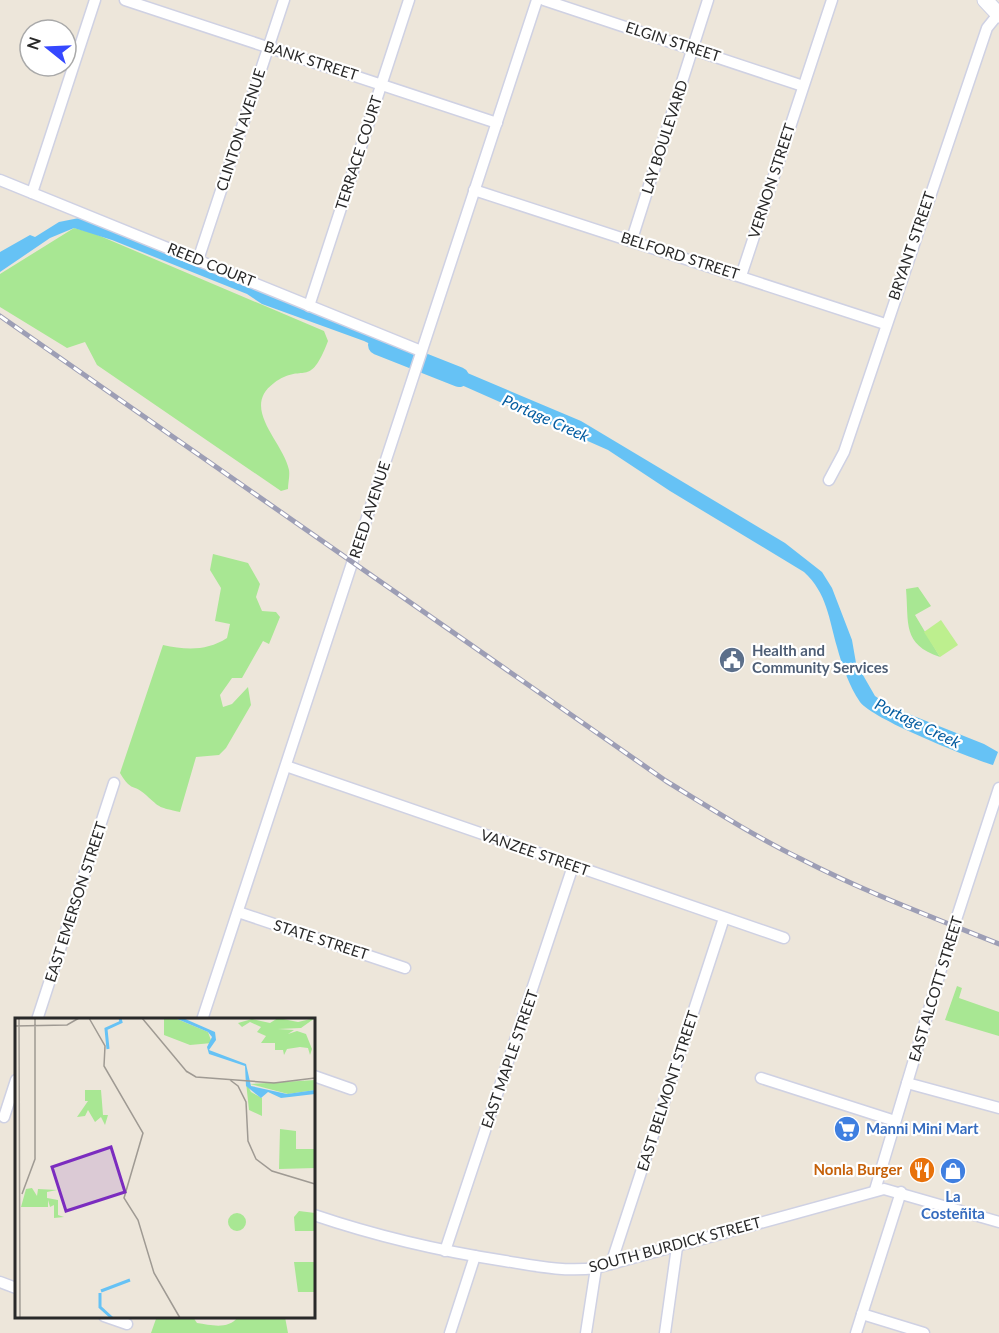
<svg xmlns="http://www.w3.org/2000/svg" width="999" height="1333" font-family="Lato,sans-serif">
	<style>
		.green { fill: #a8e793 }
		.pitch { fill: #bdef8e }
		.water { fill: #66c2f5 }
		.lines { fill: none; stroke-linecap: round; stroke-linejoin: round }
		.river { stroke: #66c2f5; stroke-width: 20 }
		.street-casing { stroke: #cfd1e3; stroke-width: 13 }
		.secondary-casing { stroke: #cfd1e3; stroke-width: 17 }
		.street { stroke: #fff; stroke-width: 10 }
		.secondary { stroke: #fff; stroke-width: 15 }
		.rail-casing { stroke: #9d9eb5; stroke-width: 5 }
		.rail { stroke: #fff; stroke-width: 3; stroke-dasharray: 9; stroke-linecap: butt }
		.labels { text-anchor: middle; stroke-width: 4.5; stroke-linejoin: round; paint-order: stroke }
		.street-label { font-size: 15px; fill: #292929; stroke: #fff }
		.service-label { font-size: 15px; font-weight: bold; fill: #4e5e75; stroke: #fff; text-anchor: start }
		.shop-label { font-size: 15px; font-weight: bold; fill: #366cbe; stroke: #fff; text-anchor: start }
		.food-label { font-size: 15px; font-weight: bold; fill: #c56008; stroke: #fff; text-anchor: end }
		.water-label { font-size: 16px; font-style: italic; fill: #055da1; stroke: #fff }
		.inset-river { fill: none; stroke: #66c2f5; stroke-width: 3 }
		.inset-road { fill: none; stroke: #9f9a93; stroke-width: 1.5 }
		.view { fill: #7b2cbf; fill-opacity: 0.15; stroke: #7b2cbf; stroke-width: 3 }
		.inset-edge { fill: none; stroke: #292929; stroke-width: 3 }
	</style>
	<rect width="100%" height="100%" fill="#ede6da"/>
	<!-- green -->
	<g class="green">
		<path d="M74 228 93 233 324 331 328 341C309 391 304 361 274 383 240 408 283 441 289 470 290 476 288 483 288 489L281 491 97 365 85 342 67 348 0 307V274Z"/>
		<path d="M213 554 248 563 260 584 256 597 262 611 276 612 280 617 269 644 263 641 242 678H232L220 695 223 707 232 704 248 687 251 705 226 748 219 755 196 757 180 812C159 807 161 809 146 795 133 783 132 793 120 773L163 645C186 650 207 651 227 638L230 624 215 621 221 588 210 570Z"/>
		<path d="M918 587 931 606 915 615 940 657C902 644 909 624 906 589Z"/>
		<polygon points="957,986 962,988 959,998 999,1012 999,1036 945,1020"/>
		<path d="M157 1316 193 1317 197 1323C211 1325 228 1330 238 1317H285L288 1333H151Z"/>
	</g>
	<!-- pitch -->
	<polygon class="pitch" points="941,620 958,645 940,657 924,632"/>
	<!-- water -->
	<g class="water">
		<polygon points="79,218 404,349 401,359 364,341 262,304 247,294 112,240 74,228 50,238 0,272 0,252 30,235 35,237 59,222"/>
		<path d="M435 363 458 369 581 421 785 543 822 572 832 588 852 640 856 663 875 696 891 707 984 744 998 752 993 765C968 757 874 720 860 702 849 686 842 665 837 647 829 619 827 593 804 572L670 491 608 450 432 372Z"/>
	</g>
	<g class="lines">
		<!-- river -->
		<polyline class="river" points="378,345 459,377"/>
		<!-- street casing -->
		<g class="street-casing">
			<g id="street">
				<polyline points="125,0 497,123"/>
				<polyline points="544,0 803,86"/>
				<polyline points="0,180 421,351"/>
				<polyline points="474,190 885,324"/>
				<polyline points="32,193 95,0"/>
				<polyline points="632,239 708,0"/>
				<polyline points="198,260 284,0"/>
				<polyline points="741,276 832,0"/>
				<polyline points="309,306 409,0"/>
				<polyline points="829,480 844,452 987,28 999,13"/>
				<polyline points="286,766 784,938"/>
				<polyline points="238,912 405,968"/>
				<polyline points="37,1020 114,783"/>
				<polyline points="202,1020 537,0"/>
				<polyline points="314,1076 351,1089"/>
				<polyline points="761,1078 895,1121"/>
				<polyline points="907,1083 999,1108"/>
				<polyline points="4,1117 16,1080"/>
				<polyline points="875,1190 954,926 999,788"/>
				<path d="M314 1215C376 1236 440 1251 505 1261 536 1266 564 1272 596 1268L884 1189 999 1222"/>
				<polyline points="445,1251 573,866"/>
				<polyline points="611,1264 724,918"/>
				<polyline points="0,1282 16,1288"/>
				<polyline points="862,1314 924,1333"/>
				<polyline points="104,1316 127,1324"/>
				<polyline points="450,1333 475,1256"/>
				<polyline points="586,1333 596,1268"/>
				<polyline points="665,1333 677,1247"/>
				<polyline points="856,1333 901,1192"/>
			</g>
		</g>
		<!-- secondary casing -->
		<g class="secondary-casing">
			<polyline id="secondary" points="985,0 999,15"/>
		</g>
		<!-- street -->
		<use href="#street" class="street"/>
		<!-- secondary -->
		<use href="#secondary" class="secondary"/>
		<!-- rail casing -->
		<g class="rail-casing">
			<path id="rail" d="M0 316 666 781C710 808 754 836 801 859 865 892 932 917 999 944"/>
		</g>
		<!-- rail -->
		<use href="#rail" class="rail"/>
	</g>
	<!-- icons -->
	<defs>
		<g id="civic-disc" transform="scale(1.35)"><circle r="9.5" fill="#5c6f8a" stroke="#fff"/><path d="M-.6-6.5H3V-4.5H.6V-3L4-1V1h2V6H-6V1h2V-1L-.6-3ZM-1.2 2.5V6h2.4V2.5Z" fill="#fff"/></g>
		<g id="supermarket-disc" transform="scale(1.35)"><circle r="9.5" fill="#3f7fe0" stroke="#fff"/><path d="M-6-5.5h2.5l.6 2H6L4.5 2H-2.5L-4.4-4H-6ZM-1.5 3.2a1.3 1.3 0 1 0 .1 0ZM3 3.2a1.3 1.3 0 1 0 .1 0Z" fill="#fff"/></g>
		<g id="restaurant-disc" transform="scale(1.35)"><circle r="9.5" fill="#e8710a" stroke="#fff"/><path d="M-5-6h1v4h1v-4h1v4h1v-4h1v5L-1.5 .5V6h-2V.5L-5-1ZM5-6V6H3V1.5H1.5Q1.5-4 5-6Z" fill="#fff"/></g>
		<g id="shop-disc" transform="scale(1.35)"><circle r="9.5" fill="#3f7fe0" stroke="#fff"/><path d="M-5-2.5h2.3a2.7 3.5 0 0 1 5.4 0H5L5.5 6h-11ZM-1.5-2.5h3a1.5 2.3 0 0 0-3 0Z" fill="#fff"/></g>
	</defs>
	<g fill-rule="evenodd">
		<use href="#civic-disc" x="732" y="660"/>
		<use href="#supermarket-disc" x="847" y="1129"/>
		<use href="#restaurant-disc" x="922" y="1170"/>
		<use href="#shop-disc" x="953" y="1171"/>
	</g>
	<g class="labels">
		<!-- street labels -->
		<g class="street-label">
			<text transform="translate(673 42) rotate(18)" y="5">ELGIN STREET</text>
			<text transform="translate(311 61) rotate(18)" y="5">BANK STREET</text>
			<text transform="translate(241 130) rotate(-72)" y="5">CLINTON AVENUE</text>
			<text transform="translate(665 137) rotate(-72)" y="5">LAY BOULEVARD</text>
			<text transform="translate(359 153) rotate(-72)" y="5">TERRACE COURT</text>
			<text transform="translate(772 181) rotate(-72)" y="5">VERNON STREET</text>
			<text transform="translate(912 246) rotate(-71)" y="5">BRYANT STREET</text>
			<text transform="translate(680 256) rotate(18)" y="5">BELFORD STREET</text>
			<text transform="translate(211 265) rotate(22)" y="5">REED COURT</text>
			<text transform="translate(370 510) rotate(-72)" y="5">REED AVENUE</text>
			<text transform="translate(535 853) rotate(19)" y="5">VANZEE STREET</text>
			<text transform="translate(76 902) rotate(-72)" y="5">EAST EMERSON STREET</text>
			<text transform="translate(321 940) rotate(18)" y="5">STATE STREET</text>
			<text transform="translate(936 989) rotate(-73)" y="5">EAST ALCOTT STREET</text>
			<text transform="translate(510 1059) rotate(-71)" y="5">EAST MAPLE STREET</text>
			<text transform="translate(668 1091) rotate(-72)" y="5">EAST BELMONT STREET</text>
			<text transform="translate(675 1245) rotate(-15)" y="5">SOUTH BURDICK STREET</text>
		</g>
		<!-- service labels -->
		<g class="service-label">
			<text x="752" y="656">Health and<tspan x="752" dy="17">Community Services</tspan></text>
		</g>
		<!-- shop labels -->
		<g class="shop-label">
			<text x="866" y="1134">Manni Mini Mart</text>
			<text x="953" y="1202" text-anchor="middle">La<tspan x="953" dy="17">Costeñita</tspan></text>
		</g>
		<!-- food labels -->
		<g class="food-label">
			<text x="902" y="1175">Nonla Burger</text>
		</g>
		<!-- water labels -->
		<g class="water-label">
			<text transform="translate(546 418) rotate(24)" y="6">Portage Creek</text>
			<text transform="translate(918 723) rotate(26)" y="6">Portage Creek</text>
		</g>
	</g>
	<!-- overview -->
	<g transform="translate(15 1018)">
		<rect width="300" height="300" fill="#ede6da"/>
		<path d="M149 0 162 1 193 14 197 25 175 27 149 17ZM263 0 283 4 300 0 286 10 263 11 279 12 273 16 282 13 291 16 297 31 295 37 293 30 285 29 272 31 269 37 268 32H260V25H246L251 18 242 14 246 9 235 4 227 9 223 5 237 1 255 5ZM300 62V72L273 76 235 66ZM231 64 236 74 247 80V98L234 92ZM70 72H86L88 97H93L90 107 86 99 80 104 73 92 70 98 62 99 73 83H70ZM265 111 281 113V131H300V150L264 151ZM17 170 22 178 23 171 42 172 32 174V180L43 182V197L49 199 39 200V187L35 189 33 182V189H6L11 171ZM284 193 300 195V213H280L279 199ZM213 204a9 9 0 1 1 18 0a9 9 0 1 1-18 0ZM279 244H300V274H283Z" fill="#a8e793"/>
		<path d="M160 0H168L200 14 201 22 194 32 231 46 236 68 272 76 300 72V76L266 80 253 74 246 80 231 68 230 48 194 36 192 29 197 19 193 14Z" fill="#66c2f5"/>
		<path class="inset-river" d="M93 31 91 11 106 4 105 0M86 273 115 262M85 275V289L97 300"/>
		<path class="inset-road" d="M4 0 5 300M74 0 90 28 89 48 128 115 109 180 123 202 139 255 165 300M127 0 172 54M0 8 52 7 64 0M171 53 181 59 259 65 300 60M215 62 223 68 231 84 233 123 241 141 257 153 300 166M7 176 20 141V0"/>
		<path class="view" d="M96 129 110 174 51 193 37 149Z"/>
		<rect width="300" height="300" class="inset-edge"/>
	</g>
	<!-- north arrow -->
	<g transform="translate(48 48) rotate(288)"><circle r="28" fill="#ffffff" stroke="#a9a9a9" stroke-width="1.5"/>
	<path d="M0-4.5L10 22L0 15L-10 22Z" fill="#3548ff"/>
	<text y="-9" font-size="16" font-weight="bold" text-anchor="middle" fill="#292929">N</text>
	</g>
</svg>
